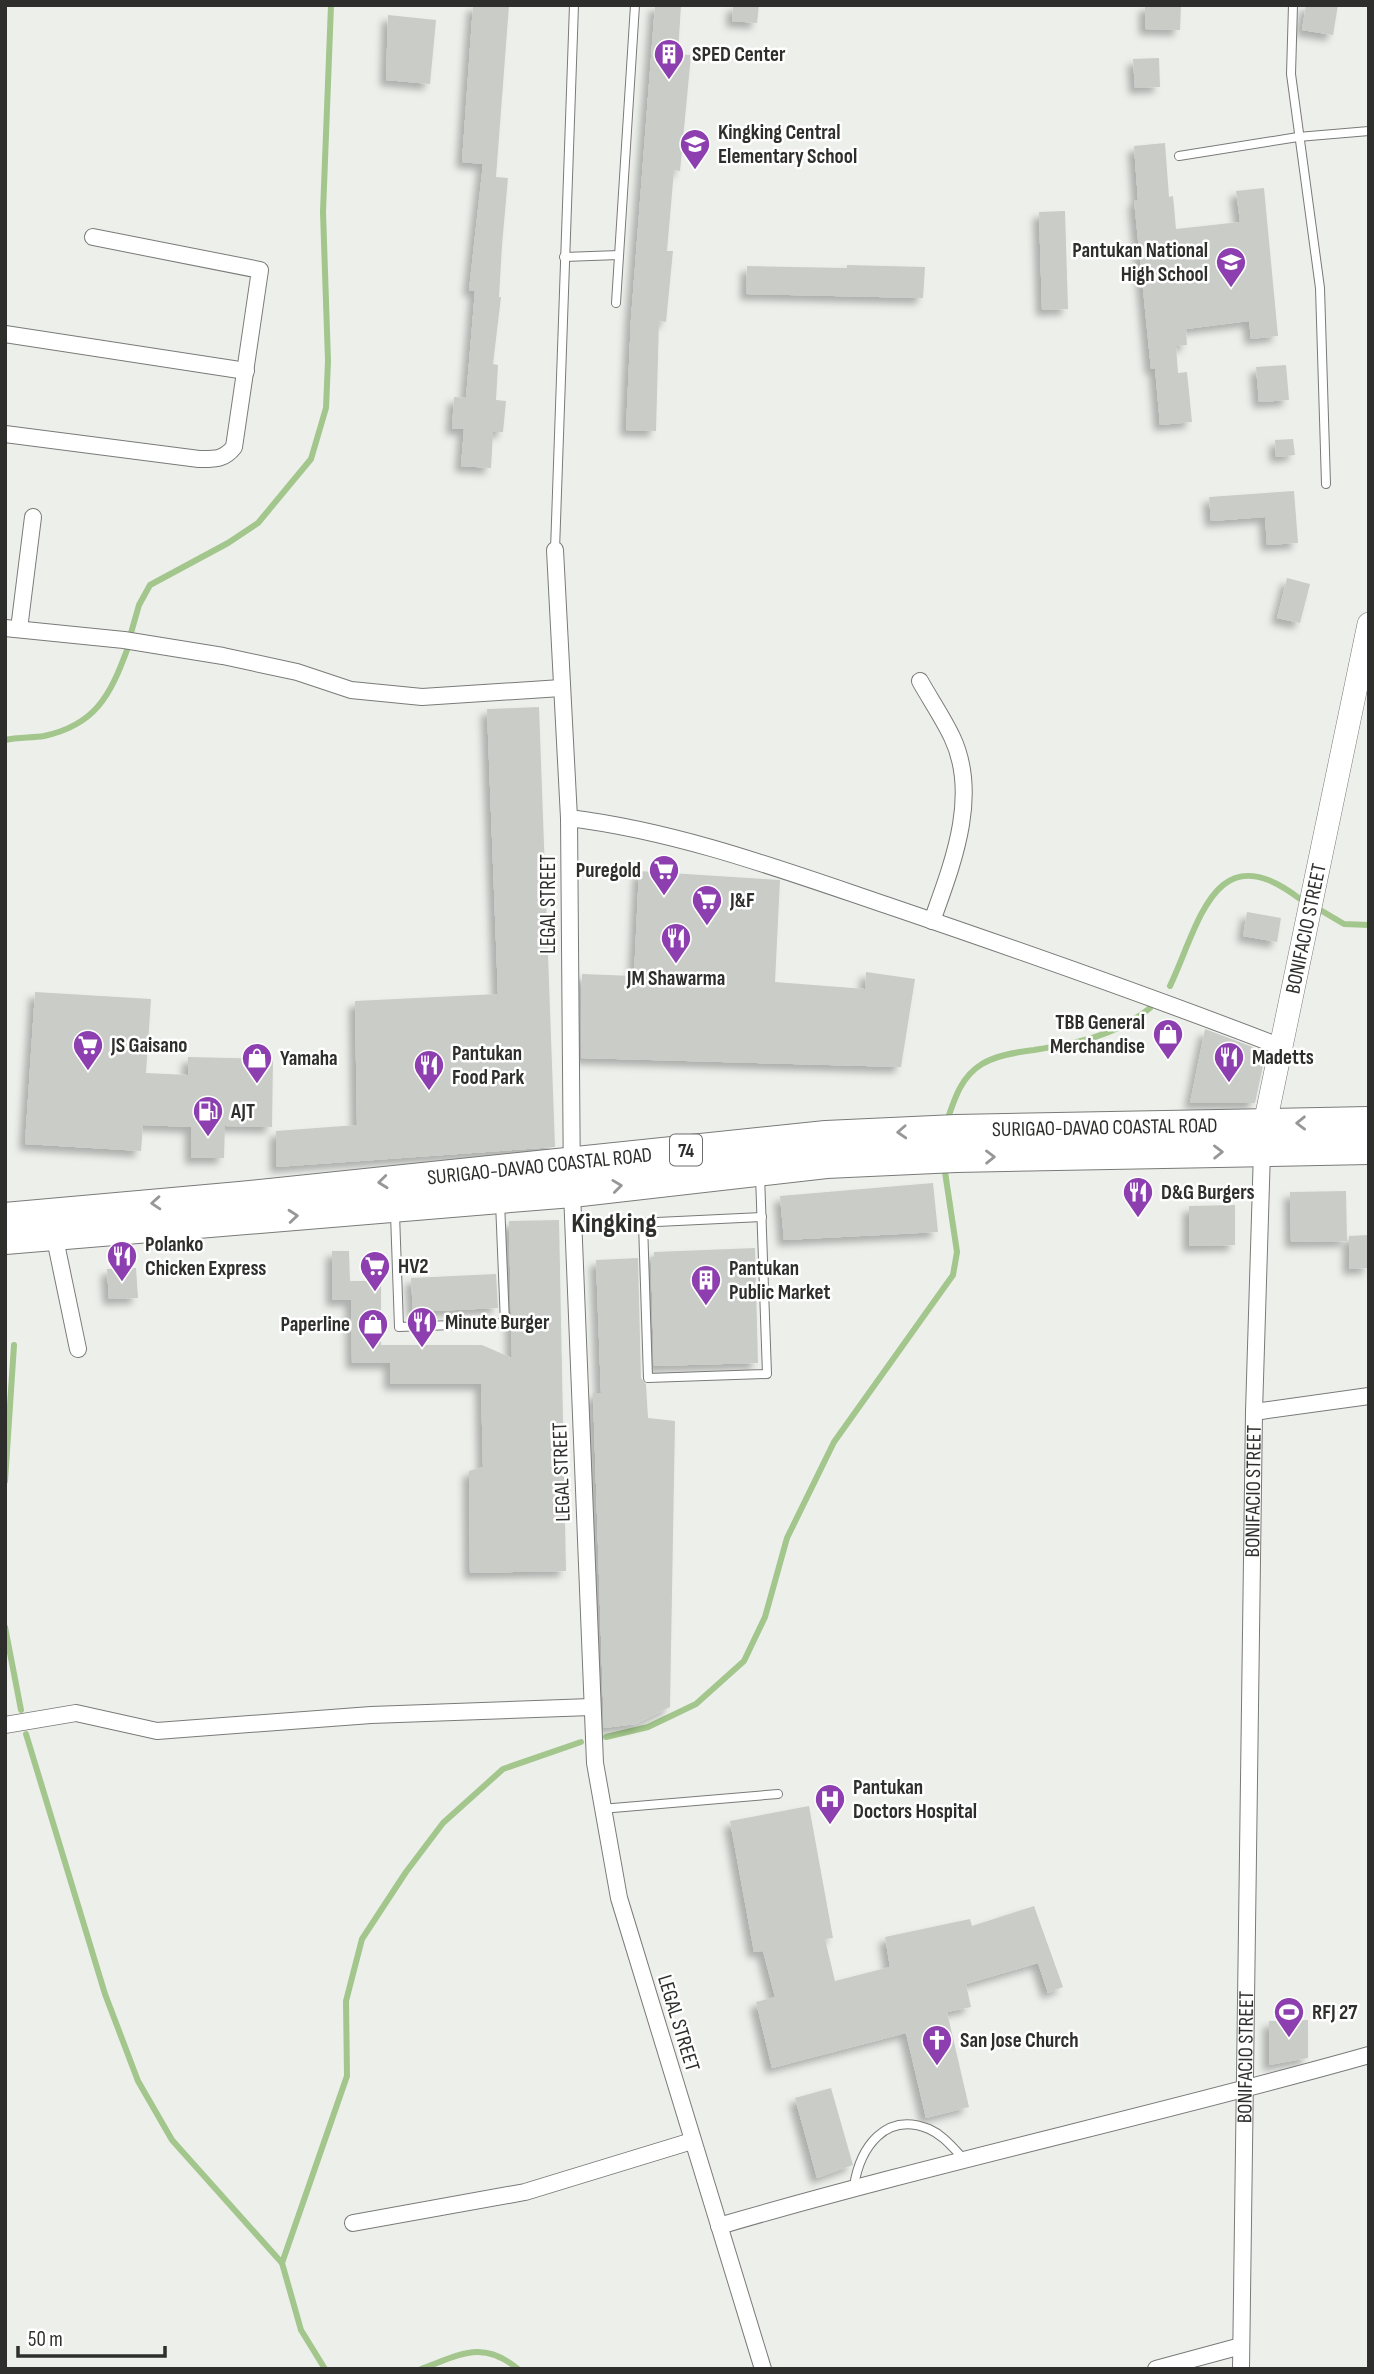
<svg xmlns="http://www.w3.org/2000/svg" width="1374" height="2374" font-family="'Sofia Sans Condensed',sans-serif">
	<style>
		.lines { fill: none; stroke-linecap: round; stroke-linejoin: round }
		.stream { stroke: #a2c68b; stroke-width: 6 }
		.building { fill: #caccc8; filter: url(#shadow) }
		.lane-casing { stroke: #797b78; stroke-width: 10 }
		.street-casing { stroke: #797b78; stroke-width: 18 }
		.secondary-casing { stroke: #797b78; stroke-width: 24 }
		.highway-casing { stroke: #797b78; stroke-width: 32 }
		.lane { stroke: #fff; stroke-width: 8 }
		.street { stroke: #fff; stroke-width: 16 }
		.secondary { stroke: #fff; stroke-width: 23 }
		.highway { stroke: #fff; stroke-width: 30 }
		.oneway { stroke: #969796 }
		.labels { text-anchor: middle; stroke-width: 5; stroke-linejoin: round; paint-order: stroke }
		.shield { fill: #fff; stroke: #6d6d6c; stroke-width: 2 }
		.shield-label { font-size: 19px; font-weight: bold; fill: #2e2f2d }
		.poi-label { font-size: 21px; font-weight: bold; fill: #2e2f2d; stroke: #fff; text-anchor: start }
		.street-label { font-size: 21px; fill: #2e2f2d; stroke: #fff }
		.district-label { font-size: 28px; font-weight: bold; fill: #2e2f2d; stroke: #fff }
	</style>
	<defs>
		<filter id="shadow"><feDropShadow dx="-6" dy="6" stdDeviation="3.5" flood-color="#0004"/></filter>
	</defs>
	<rect width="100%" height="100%" fill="#edefeb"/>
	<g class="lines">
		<!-- stream -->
		<g class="stream">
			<polyline points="131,633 139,605 150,585 228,543 258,523 311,459 326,408 328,361 323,212 331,5"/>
			<path d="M5 740C18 737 31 738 44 736 95 725 110 696 127 650"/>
			<polyline points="1322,911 1344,924 1369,925"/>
			<path d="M1170 986C1200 922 1215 833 1300 899"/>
			<path d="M948 1118C955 1097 962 1076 982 1064 996 1055 1018 1052 1034 1050 1078 1043 1115 1036 1150 1008"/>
			<polyline points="5,1481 14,1345"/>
			<polyline points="5,1627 21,1710"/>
			<polyline points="26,1734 105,1994 138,2081 172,2140 282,2263 301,2330 325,2369"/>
			<polyline points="606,1737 648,1727 696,1704 744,1661 765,1617 787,1538 834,1442 953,1275 957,1252 945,1172"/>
			<polyline points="282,2263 347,2076 346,2001 362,1939 406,1872 443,1823 503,1769 581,1742"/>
			<path d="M421 2369C460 2355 482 2339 518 2369"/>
		</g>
	</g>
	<!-- building -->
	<g class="building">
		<polygon points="473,5 509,5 496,177 508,178 502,245 499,297 501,297 493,364 498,365 496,400 506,401 503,432 493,432 491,468 461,466 464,429 452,429 454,397 466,398 475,291 469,290 483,164 462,162"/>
		<polygon points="655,5 681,5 678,54 691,55 680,171 674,170 667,251 673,251 666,322 659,321 656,431 626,430 631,319"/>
		<polygon points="733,5 759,5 757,23 732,21"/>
		<polygon points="1145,5 1181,5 1180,30 1145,29"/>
		<polygon points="1306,5 1338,5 1333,35 1302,30"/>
		<polygon points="388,15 436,20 430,84 386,80"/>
		<polygon points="1159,58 1160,87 1135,88 1133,59"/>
		<polygon points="1165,143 1169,197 1173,196 1176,229 1240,222 1236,191 1264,188 1278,336 1251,339 1249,321 1186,329 1187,345 1176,346 1178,373 1187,372 1192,422 1160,425 1155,368 1151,369 1134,200 1138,200 1134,146"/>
		<polygon points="1065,211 1068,309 1042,310 1039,212"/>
		<polygon points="847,265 925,267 923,298 746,294 747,266 847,268"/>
		<polygon points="1286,365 1289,400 1259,402 1256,367"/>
		<polygon points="1293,439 1295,455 1276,457 1275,440"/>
		<polygon points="1294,491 1298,543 1267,545 1265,517 1211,521 1209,497"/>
		<polygon points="1287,578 1310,584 1300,623 1277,618"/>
		<polygon points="539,707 555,1147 276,1167 276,1131 357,1125 355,1001 498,994 487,709"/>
		<polygon points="639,871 780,880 775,982 865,989 866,972 915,979 901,1067 581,1058 582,974 634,976"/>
		<polygon points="1247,912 1281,918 1277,942 1243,936"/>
		<polygon points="35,992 151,999 146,1073 188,1075 188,1057 273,1059 272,1127 225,1126 224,1158 191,1158 191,1127 143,1125 141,1151 25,1144"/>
		<polygon points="1205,1029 1266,1052 1255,1103 1190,1103"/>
		<polygon points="933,1183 938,1232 784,1240 780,1196"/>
		<polygon points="1346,1191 1347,1241 1291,1242 1290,1192"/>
		<polygon points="1235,1205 1235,1245 1189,1246 1189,1206"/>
		<polygon points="559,1220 566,1571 470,1573 469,1471 483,1467 481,1384 390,1384 390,1363 352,1363 351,1300 332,1300 332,1251 349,1251 350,1281 381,1281 381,1345 482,1345 512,1358 509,1221"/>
		<polygon points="1369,1235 1369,1268 1349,1269 1349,1236"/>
		<polygon points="755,1248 758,1363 654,1366 651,1257 654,1257 654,1252"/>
		<polygon points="638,1258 641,1378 646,1384 648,1418 675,1421 670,1707 636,1724 604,1728 593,1393 601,1393 596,1260"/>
		<polygon points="136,1268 138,1298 109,1299 107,1269"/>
		<polygon points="496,1274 498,1308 413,1312 411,1278"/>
		<polygon points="809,1806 833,1938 825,1939 835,1981 890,1967 885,1937 970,1919 972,1926 1034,1906 1063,1987 1048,1993 1038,1963 966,1984 971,2007 947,2012 969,2107 926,2118 906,2033 772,2068 756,2002 775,1997 763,1951 754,1952 730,1821"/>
		<polygon points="1308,2020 1308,2058 1269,2065 1269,2021"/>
		<polygon points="831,2088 853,2165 817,2178 795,2098"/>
	</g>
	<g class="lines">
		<!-- lane casing -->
		<g class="lane-casing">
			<g id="lane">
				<polyline points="1293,5 1291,74 1320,288 1326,484"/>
				<polyline points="1179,156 1298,137 1369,131"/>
				<polyline points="564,257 619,255"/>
				<polyline points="616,303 635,5"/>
				<polyline points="555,550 574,5"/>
				<polyline points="395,1214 399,1327 505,1323 500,1202"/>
				<polyline points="643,1223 648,1378 767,1374 760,1175"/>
				<polyline points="573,1226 762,1217"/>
				<polyline points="601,1809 778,1794"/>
				<path d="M854 2186C860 2148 885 2111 929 2129 943 2135 953 2148 963 2158"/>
			</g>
		</g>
		<!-- street casing -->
		<g class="street-casing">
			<g id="street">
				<polyline points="5,334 246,371"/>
				<path d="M5 434 199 459C214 459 224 460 234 447L260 270 93 237"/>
				<polyline points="555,550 569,818 572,1192 595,1763 619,1898 763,2369"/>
				<polyline points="5,628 124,640 223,656 297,672 351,690 422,697 561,688"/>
				<polyline points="19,629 33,517"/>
				<path d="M920 681C930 699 943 718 952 737 980 796 952 865 932 921"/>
				<path d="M569 818C682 832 788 872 895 908 1024 952 1152 997 1279 1046"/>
				<polyline points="54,1234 78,1349"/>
				<polyline points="1254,1412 1369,1396"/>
				<polyline points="5,1725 76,1713 157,1731 371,1715 591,1707"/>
				<polyline points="353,2223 525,2192 692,2141"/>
				<path d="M719 2226C934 2163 1153 2116 1369 2055"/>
				<polyline points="1156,2369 1241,2346"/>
				<path id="s1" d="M1241 2369 1254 1412 1262 1151"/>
			</g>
		</g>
		<!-- secondary casing -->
		<g class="secondary-casing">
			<g id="secondary">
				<path id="s2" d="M1262 1138 1369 624"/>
			</g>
		</g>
		<!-- highway casing -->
		<g class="highway-casing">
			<g id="highway">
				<path id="s3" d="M5 1218 240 1197 826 1136 956 1130 1369 1122"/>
				<polyline points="5,1239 572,1192 826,1163 956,1157 1369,1149"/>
			</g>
		</g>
		<!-- lane -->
		<use href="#lane" class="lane"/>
		<!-- street -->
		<use href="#street" class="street"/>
		<!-- secondary -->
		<use href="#secondary" class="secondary"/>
		<!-- highway -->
		<use href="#highway" class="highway"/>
	</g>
	<!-- one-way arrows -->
	<defs><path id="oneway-chevron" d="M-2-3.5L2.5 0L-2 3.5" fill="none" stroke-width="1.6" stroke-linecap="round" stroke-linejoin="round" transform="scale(1.75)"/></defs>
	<g class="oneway">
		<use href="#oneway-chevron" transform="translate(1301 1123) rotate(179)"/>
		<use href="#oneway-chevron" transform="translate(902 1132) rotate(177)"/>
		<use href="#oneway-chevron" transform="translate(1218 1152) rotate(-1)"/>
		<use href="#oneway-chevron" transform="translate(990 1157) rotate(-1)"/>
		<use href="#oneway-chevron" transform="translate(383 1182) rotate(174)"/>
		<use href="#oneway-chevron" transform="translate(617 1186) rotate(-7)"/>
		<use href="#oneway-chevron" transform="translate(156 1203) rotate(176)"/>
		<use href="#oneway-chevron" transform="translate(293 1216) rotate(-5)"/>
	</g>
	<!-- icons -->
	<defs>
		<g id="building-pin" transform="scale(1.575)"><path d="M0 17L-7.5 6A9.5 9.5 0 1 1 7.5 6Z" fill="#8d3fb0" stroke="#fff"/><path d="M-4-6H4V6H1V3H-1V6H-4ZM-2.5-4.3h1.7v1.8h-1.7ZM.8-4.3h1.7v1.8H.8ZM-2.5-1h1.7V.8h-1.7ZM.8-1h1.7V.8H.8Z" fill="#fff"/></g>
		<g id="school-pin" transform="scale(1.575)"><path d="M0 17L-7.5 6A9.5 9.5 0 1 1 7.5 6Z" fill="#8d3fb0" stroke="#fff"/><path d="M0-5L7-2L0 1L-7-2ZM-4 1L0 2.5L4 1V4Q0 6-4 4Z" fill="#fff"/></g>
		<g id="supermarket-pin" transform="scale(1.575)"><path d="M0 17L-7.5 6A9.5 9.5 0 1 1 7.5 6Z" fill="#8d3fb0" stroke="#fff"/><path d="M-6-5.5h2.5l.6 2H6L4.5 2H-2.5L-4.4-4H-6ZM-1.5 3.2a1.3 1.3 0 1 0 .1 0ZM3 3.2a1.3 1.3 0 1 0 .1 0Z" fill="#fff"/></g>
		<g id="restaurant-pin" transform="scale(1.575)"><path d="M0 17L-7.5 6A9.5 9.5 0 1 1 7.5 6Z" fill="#8d3fb0" stroke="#fff"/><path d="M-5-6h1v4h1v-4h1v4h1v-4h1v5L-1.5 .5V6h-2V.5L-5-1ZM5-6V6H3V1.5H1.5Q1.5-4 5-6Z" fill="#fff"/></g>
		<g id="shop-pin" transform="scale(1.575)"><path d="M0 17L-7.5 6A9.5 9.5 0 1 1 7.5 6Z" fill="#8d3fb0" stroke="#fff"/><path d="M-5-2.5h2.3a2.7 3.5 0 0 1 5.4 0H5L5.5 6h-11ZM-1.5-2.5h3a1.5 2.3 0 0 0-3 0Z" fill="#fff"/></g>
		<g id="fuel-pin" transform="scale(1.575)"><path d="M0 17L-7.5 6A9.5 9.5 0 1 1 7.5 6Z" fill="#8d3fb0" stroke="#fff"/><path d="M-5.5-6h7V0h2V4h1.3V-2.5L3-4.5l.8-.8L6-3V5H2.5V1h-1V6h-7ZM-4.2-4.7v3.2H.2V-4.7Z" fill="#fff"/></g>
		<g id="hospital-pin" transform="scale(1.575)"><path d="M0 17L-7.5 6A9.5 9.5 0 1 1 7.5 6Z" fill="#8d3fb0" stroke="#fff"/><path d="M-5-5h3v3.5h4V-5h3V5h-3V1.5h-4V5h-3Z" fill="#fff"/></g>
		<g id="stadium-pin" transform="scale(1.575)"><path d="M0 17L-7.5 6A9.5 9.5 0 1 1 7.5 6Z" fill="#8d3fb0" stroke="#fff"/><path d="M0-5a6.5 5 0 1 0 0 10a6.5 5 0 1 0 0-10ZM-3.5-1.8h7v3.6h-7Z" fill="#fff"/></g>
		<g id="church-pin" transform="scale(1.575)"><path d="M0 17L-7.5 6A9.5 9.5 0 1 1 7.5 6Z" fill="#8d3fb0" stroke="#fff"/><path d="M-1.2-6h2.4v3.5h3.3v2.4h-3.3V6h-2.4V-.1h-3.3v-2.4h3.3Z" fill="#fff"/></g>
	</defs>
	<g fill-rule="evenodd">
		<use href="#building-pin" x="669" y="54"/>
		<use href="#school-pin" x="695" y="144"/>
		<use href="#school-pin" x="1231" y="262"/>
		<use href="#supermarket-pin" x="664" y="870"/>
		<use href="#supermarket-pin" x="707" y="900"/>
		<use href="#restaurant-pin" x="676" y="938"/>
		<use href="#shop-pin" x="1168" y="1034"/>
		<use href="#supermarket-pin" x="88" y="1045"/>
		<use href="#restaurant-pin" x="1229" y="1057"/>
		<use href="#shop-pin" x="257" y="1058"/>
		<use href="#restaurant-pin" x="429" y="1065"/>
		<use href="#fuel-pin" x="208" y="1111"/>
		<use href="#restaurant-pin" x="1138" y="1192"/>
		<use href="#restaurant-pin" x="122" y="1256"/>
		<use href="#supermarket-pin" x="375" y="1266"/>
		<use href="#building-pin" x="706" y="1280"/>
		<use href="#restaurant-pin" x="422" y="1322"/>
		<use href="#shop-pin" x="373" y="1324"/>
		<use href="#hospital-pin" x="830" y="1799"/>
		<use href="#stadium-pin" x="1289" y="2012"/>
		<use href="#church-pin" x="937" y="2040"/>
	</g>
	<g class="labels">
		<!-- shield labels -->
		<rect class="shield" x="670" y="1134.5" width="32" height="31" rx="5"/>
		<g class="shield-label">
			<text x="686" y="1157">74</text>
		</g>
		<!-- poi labels -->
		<g class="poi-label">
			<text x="692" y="61">SPED Center</text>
			<text x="718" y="139">Kingking Central<tspan x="718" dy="24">Elementary School</tspan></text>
			<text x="1208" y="257" text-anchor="end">Pantukan National<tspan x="1208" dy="24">High School</tspan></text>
			<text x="641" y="877" text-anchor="end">Puregold</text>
			<text x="730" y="907">J&amp;F</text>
			<text x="676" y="985" text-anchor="middle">JM Shawarma</text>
			<text x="1145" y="1029" text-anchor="end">TBB General<tspan x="1145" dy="24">Merchandise</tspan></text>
			<text x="111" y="1052">JS Gaisano</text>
			<text x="452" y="1060">Pantukan<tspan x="452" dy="24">Food Park</tspan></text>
			<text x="1252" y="1064">Madetts</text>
			<text x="280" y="1065">Yamaha</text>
			<text x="231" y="1118">AJT</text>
			<text x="1161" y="1199">D&amp;G Burgers</text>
			<text x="145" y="1251">Polanko<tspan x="145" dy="24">Chicken Express</tspan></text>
			<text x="398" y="1273">HV2</text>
			<text x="729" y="1275">Pantukan<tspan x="729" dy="24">Public Market</tspan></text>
			<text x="445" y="1329">Minute Burger</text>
			<text x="350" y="1331" text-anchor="end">Paperline</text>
			<text x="853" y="1794">Pantukan<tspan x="853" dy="24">Doctors Hospital</tspan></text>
			<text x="1312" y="2019">RFJ 27</text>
			<text x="960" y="2047">San Jose Church</text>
		</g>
		<!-- street labels -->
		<g class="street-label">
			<text transform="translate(548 904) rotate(-90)" y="7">LEGAL STREET</text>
			<text dy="7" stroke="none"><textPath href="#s2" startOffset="214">BONIFACIO STREET</textPath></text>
			<text dy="7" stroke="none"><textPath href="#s3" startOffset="1104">SURIGAO-DAVAO COASTAL ROAD</textPath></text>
			<text dy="7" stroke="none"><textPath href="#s3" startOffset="537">SURIGAO-DAVAO COASTAL ROAD</textPath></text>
			<text transform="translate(561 1472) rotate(-92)" y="7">LEGAL STREET</text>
			<text dy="7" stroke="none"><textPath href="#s1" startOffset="878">BONIFACIO STREET</textPath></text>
			<text transform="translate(679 2023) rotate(73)" y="7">LEGAL STREET</text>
			<text dy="7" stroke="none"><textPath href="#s1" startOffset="312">BONIFACIO STREET</textPath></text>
		</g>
		<!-- district labels -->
		<g class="district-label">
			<text x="614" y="1232">Kingking</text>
		</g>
	</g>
	<!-- border -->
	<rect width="1374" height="2374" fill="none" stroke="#2e2f2d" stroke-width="14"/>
	<!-- scale -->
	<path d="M18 2346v10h147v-10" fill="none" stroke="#2e2f2d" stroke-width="3.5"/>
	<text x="28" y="2346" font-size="21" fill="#2e2f2d" stroke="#ffffff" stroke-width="5" paint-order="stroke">50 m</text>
</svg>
